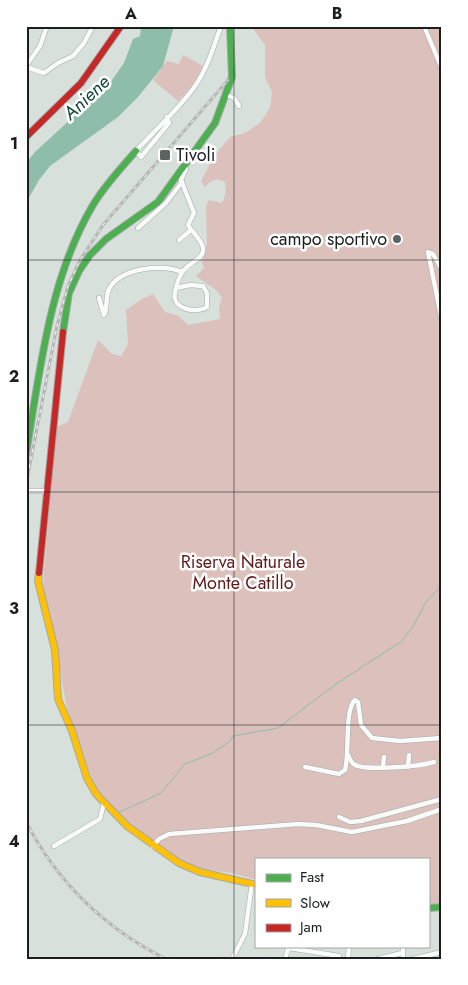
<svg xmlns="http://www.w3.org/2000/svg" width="468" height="985" font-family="Jost,sans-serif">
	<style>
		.green { fill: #dbc0bc }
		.water { fill: #8ebeaa }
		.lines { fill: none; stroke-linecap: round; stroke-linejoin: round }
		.stream { stroke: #8ebeaa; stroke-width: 1 }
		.street-casing { stroke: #a3a9a6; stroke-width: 5.5 }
		.fast-casing { stroke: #a3a9a6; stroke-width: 8 }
		.slow-casing { stroke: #a3a9a6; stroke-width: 8 }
		.jam-casing { stroke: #a3a9a6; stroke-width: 8 }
		.street { stroke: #f9fafa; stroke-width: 4.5 }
		.fast { stroke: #4caf50; stroke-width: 6 }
		.slow { stroke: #ffc107; stroke-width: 6 }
		.jam { stroke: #c62828; stroke-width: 6 }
		.rail-casing { stroke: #b4b6b5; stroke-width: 3 }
		.rail { stroke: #fff; stroke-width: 1; stroke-dasharray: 4; stroke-linecap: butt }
		.grid { fill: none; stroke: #1a1f1d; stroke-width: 1; stroke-opacity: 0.55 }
		.poi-dot { fill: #5c6360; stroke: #fff; stroke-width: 2 }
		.labels { text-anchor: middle; stroke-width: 5; stroke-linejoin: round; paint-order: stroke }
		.poi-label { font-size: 18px; fill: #1a1f1d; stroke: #fff; text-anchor: start }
		.park-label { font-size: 18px; fill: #631819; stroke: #fff }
		.water-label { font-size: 19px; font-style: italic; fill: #134836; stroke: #fff }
		.neatline { fill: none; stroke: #1a1f1d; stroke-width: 2 }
		.grid-label { font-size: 16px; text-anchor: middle; font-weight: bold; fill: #1a1f1d }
	</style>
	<rect width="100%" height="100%" fill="#d8e0dc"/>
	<!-- green -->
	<g class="green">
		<path d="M251 26H442V903L429 905V859H257V880L232 873 194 868 170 855 138 831 97 792 67 708 43 584 56 427 68 422 98 340 112 354 121 356 128 344 126 310 142 299 153 294 165 312 179 316 188 325 220 319 219 307 222 298 216 290 196 276 204 268 202 262 207 244 206 206 209 200 222 203 226 192 225 182C216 178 212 179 205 187L201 181 214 156 230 137 245 133 260 123 270 108 272 92 265 77V45Z"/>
		<polygon points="183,55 203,66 193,85 178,101 153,80 167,61 179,64"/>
	</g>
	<!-- water -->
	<polygon class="water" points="141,26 174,26 163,66 138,97 118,117 50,166 39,180 26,203 26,163 35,152 110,83 124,63 133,39 140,36"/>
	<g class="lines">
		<!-- stream -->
		<polyline class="stream" points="118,813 161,793 185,764 213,753 230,741 233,736 278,728 336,684 402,641 414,625 426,602 442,585"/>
		<!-- street casing -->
		<g class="street-casing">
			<g id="street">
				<polyline points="424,26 442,69"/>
				<polyline points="26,66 40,46 47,26"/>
				<polyline points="26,67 44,73 58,63 73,56 84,43 93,26"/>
				<polyline points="227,95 234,98 239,106"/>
				<path d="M167 117 169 123 141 157 136 151C153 132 181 107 195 86 207 69 214 46 221 26"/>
				<polyline points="138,228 166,203 182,182"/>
				<polyline points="179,240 191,230"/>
				<polyline points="442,270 433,254 428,252 442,321"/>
				<path d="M176 288 190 285 203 286 207 293V307C197 314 171 309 175 293 176 286 179 277 183 271 188 263 205 259 203 248 202 240 192 232 188 225L194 213 181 180 186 169"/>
				<path d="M99 298 104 315C108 308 105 298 109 289 120 268 163 263 182 272"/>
				<polyline points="26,491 47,491"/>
				<path d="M348 755C350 759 351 763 355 765 365 771 422 766 434 762"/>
				<path d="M305 767 339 774 345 770C350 753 344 710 355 700L358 702 361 725 372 738 400 741 442 738"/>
				<polyline points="383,767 384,757"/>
				<polyline points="408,767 409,755"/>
				<polyline points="339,817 350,822 361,821 442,799"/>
				<polyline points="54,846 100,819 104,803"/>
				<polyline points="153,846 159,839 169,834 298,824 316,825 352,832 407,821 442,809"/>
				<polyline points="289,948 339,956"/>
				<polyline points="232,959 245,934 252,883"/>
				<polyline points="285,959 289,946"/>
				<polyline points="348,959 349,946"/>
				<polyline points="378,959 402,953"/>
				<polyline points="403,959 403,946"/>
				<polyline points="413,959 442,952"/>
			</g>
		</g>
		<!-- fast casing -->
		<g class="fast-casing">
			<g id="fast">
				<polyline points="63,332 69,293 79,271 90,255 106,239 158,202 215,123 232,77 230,26"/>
				<path d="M26 454C40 371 49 279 93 205 105 185 121 168 136 151"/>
				<polyline points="429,908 442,907"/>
			</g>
		</g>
		<!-- slow casing -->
		<g class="slow-casing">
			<polyline id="slow" points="39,573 38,581 55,650 58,699 72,731 87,778 96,794 127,826 179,863 200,872 257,885"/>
		</g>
		<!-- jam casing -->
		<g class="jam-casing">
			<g id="jam">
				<polyline points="26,137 81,83 121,26"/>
				<polyline points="39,573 63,332"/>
			</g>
		</g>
		<!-- street -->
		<use href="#street" class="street"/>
		<!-- fast -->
		<use href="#fast" class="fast"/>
		<!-- slow -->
		<use href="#slow" class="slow"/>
		<!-- jam -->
		<use href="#jam" class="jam"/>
		<!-- rail casing -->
		<g class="rail-casing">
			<g id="rail">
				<polyline points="26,484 57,326 68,286 80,260 103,225 228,80"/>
				<path d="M26 822C58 883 104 928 166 959"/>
				<polyline points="440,959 442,958"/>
			</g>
		</g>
		<!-- rail -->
		<use href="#rail" class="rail"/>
	</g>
	<!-- grid -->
	<path class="grid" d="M234 26V959M26 260H442M26 492H442M26 725H442"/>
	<!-- markers -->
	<g class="poi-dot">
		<rect x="159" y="149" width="12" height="12" rx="2.5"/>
		<circle cx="397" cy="239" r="5"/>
	</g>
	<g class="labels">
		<!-- poi labels -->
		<g class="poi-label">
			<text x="176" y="161">Tivoli</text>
			<text x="387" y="245" text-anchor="end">campo sportivo</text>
		</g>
		<!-- park labels -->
		<g class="park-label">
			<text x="243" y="568">Riserva Naturale<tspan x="243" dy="21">Monte Catillo</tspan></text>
		</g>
		<!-- water labels -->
		<g class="water-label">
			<text transform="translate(86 97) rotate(-43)" y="7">Aniene</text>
		</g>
	</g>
	<!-- border -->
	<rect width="468" height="985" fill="none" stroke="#ffffff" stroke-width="55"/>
	<!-- legend -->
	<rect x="255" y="858" width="175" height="90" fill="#ffffff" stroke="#a3a5a5"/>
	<rect x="266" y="874" width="25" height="8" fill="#4caf50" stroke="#a3a5a5"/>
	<text x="300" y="882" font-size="15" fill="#1a1f1d">Fast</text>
	<rect x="266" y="899" width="25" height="8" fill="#ffc107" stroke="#a3a5a5"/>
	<text x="300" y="908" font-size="15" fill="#1a1f1d">Slow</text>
	<rect x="266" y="924" width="25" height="8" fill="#c62828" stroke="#a3a5a5"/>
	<text x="300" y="932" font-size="15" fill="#1a1f1d">Jam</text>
	<rect x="28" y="28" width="412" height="930" class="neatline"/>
	<g class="grid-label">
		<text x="131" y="19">A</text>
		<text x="337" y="19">B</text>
		<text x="14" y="149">1</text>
		<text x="14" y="382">2</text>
		<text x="14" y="614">3</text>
		<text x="14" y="847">4</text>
	</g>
</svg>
